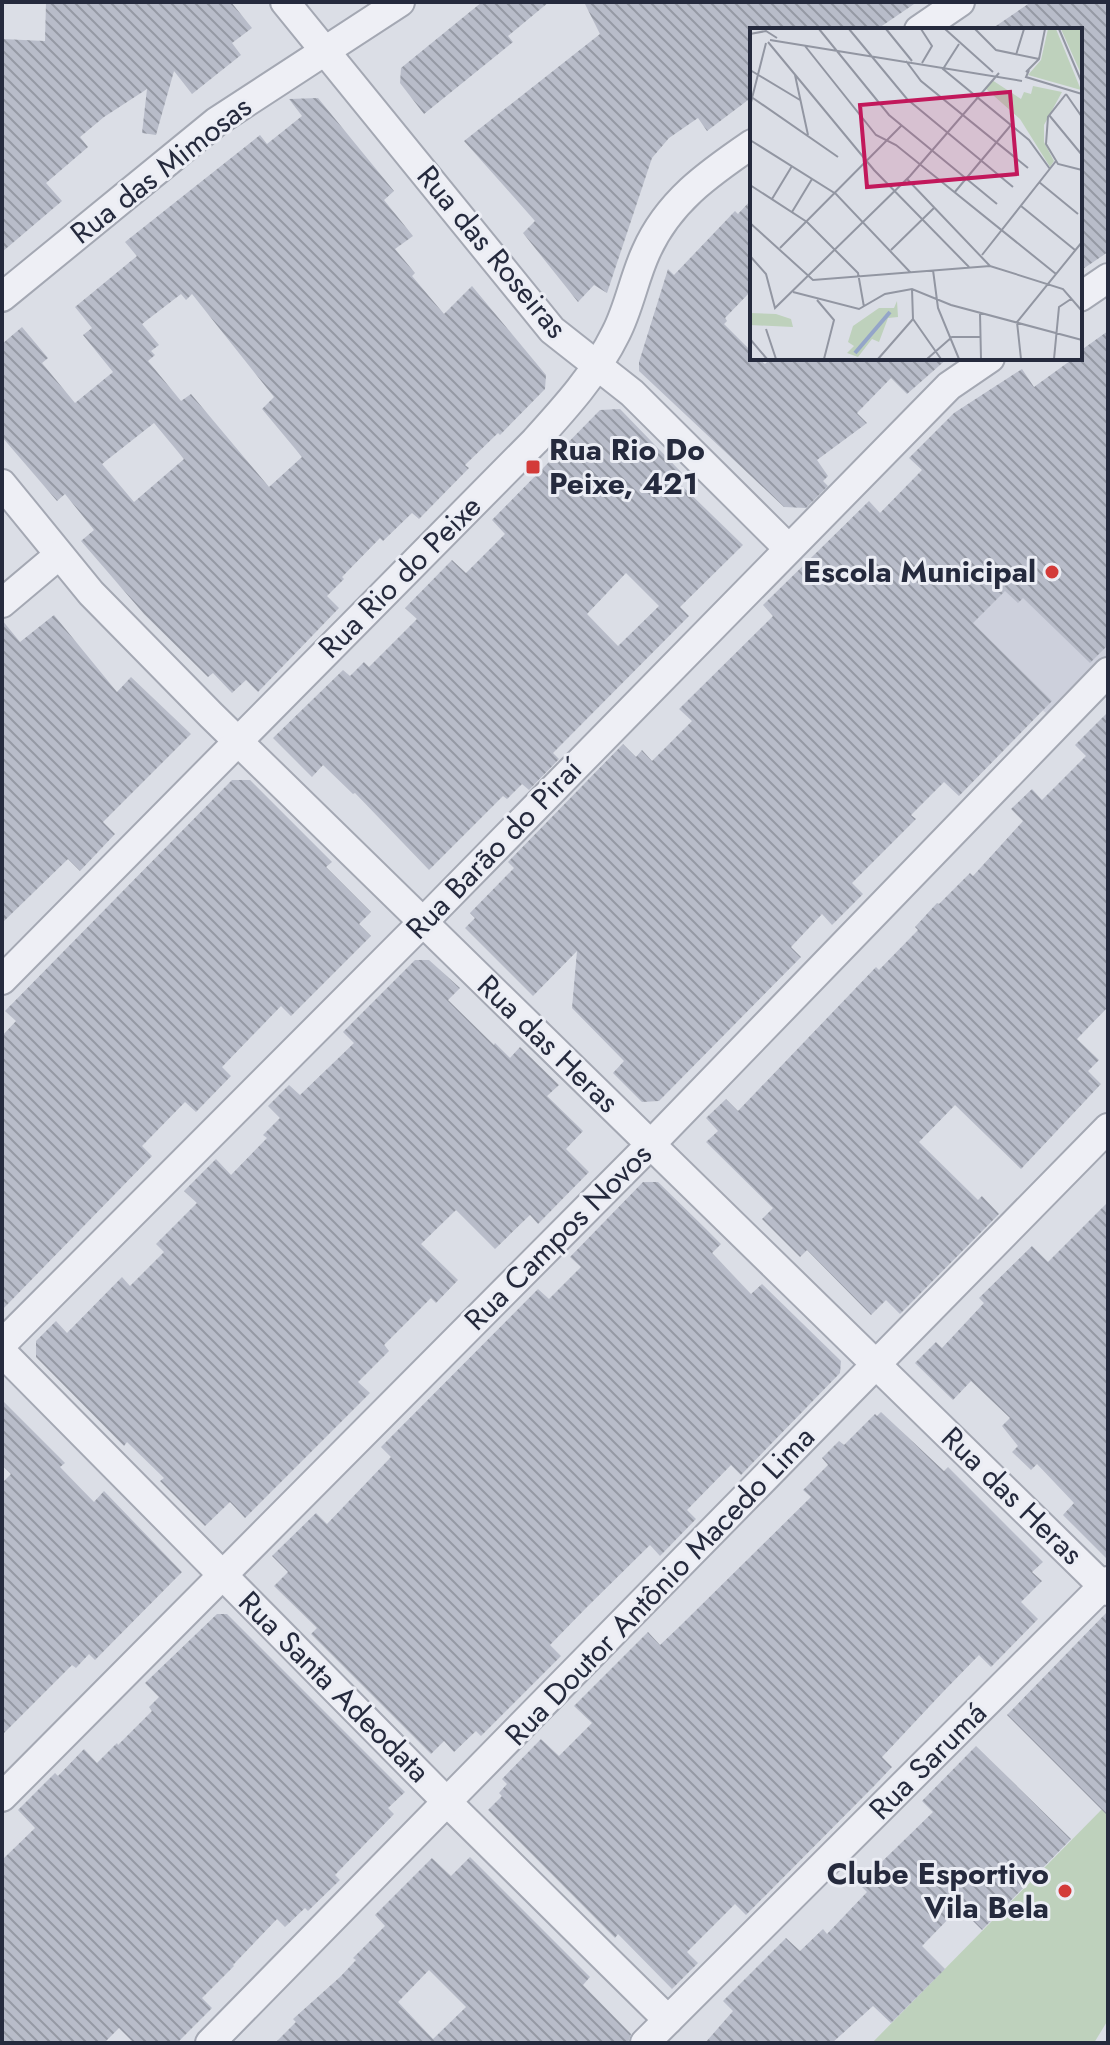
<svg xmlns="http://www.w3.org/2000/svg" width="1110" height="2045" font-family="Jost,sans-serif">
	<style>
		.built { fill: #cdd0dc }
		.park { fill: #bed1bc }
		.building { fill: url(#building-back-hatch); fill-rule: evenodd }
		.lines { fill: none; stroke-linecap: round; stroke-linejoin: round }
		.street-casing { stroke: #a4a8b3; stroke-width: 32 }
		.street { stroke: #eeeff5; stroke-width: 28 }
		.poi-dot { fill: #d33b39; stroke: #ebedf4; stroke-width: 3 }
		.labels { text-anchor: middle; stroke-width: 6; stroke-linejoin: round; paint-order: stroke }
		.street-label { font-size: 30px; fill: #252a3d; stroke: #ebedf4 }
		.poi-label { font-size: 30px; font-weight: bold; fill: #252a3d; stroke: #ebedf4; text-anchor: end }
		.inset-river { fill: none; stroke: #94a5c9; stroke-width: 4 }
		.inset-road { fill: none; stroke: #9296a2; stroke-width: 2 }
		.view { fill: #c2185b; fill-opacity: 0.15; stroke: #c2185b; stroke-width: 4 }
		.inset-edge { fill: none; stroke: #252a3d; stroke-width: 4 }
	</style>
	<defs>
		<pattern id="building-back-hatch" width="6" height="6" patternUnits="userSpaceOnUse" patternTransform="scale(2)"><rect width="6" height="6" fill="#b8bcc9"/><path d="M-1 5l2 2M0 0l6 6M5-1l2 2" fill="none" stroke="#9599a4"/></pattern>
	</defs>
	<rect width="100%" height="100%" fill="#dbdee6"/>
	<!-- built -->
	<polygon class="built" points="1108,522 1108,654 1048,715 948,621"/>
	<!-- park -->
	<polygon class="park" points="1108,1803 1108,2020 1094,2043 872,2043"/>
	<!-- building -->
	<g class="building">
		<polygon points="46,2 231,2 252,28 232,43 241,55 192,94 174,71 156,135 142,133 147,89 104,117 80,137 88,147 46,183 62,201 2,252 2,39 45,41"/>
		<polygon points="482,2 549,2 508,36 513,42 424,114 400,83 401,68"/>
		<polygon points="584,2 917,2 876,30 752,30 752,97 707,131 698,118 669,138 652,158 607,293 594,285 578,302 523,233 535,221 464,141 600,34"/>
		<polygon points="1031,2 1108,2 1108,252 1080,271 1080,30 990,30"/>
		<path d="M318 98 394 191 384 200 413 236 395 249 415 273 412 276 444 314 472 286 546 375 545 389 500 435 498 433 465 465 469 468 419 519 412 513 383 541 380 538 342 577 344 579 327 596 339 608 258 692 246 680 232 693 213 673 208 677 144 614 81 541 94 530 65 494 57 501 2 437V344L22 327 48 358 42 363 75 403 113 372 83 335 92 328 75 307 137 256 125 242 260 135 267 144 302 116 289 99ZM181 294 186 300 192 294 274 397 262 409 302 457 269 487 191 394 181 401 148 361 155 355 151 351 159 345 142 324ZM154 423 184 459 134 502 102 464Z"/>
		<polygon points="752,199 752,290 725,318 727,321 724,324 752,352 752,358 758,358 765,364 771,358 948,358 907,394 891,378 857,413 867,423 817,460 828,476 823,481 828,486 806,508 784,507 639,371 639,362 668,269 674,275 735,211 738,214"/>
		<polygon points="1108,331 1108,645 1090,663 1023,598 1018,603 1005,591 973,623 1052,701 959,796 944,782 911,815 916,819 852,883 863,894 832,925 822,914 791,947 801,957 659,1101 642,1102 613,1073 624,1061 572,1008 577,951 533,996 465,928 475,918 470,913 514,868 508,862 623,744 636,757 642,750 652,761 692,721 679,709 773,616 763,605 869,501 880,513 922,470 909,458 954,413 1022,369 1034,387 1074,358 1080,358 1080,351"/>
		<path d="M620 409 683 474 677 481 743 545 680 607 689 616 553 753 559 759 529 790 522 784 507 799 503 796 429 870 355 793 353 794 323 765 312 777 273 738 343 670 350 676 364 662 369 667 417 619 405 608 452 560 466 573 505 534 492 520 600 410ZM626 573 659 606 618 646 587 614Z"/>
		<polygon points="54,615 117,692 131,677 191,734 103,822 115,834 80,871 68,859 2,923 2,620 20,642"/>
		<polygon points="1108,712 1108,1007 1077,1039 1099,1060 1088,1071 1101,1084 1021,1169 955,1105 919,1142 978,1200 982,1196 999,1214 900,1314 886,1300 871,1315 807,1250 800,1257 762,1219 773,1208 706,1142 718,1131 706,1118 726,1099 738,1111 876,967 879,970 918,930 915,927 937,903 939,904 970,873 973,876 1023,821 1011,809 1032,789 1042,800 1086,756 1075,745"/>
		<polygon points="232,780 250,780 332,862 326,867 371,912 359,924 371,936 291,1016 281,1006 222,1067 231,1076 196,1112 185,1102 142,1146 152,1156 2,1310 2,1036 16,1021 5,1011"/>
		<polygon points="415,960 429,960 460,988 448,1000 494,1045 495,1043 510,1058 520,1047 559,1085 547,1096 583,1131 566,1149 589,1172 538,1224 530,1215 495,1249 456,1210 421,1244 458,1280 436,1303 431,1298 384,1345 389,1351 358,1382 370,1393 245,1518 230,1502 205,1526 160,1481 164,1478 127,1442 124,1446 36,1357 36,1341 56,1321 67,1333 122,1277 130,1286 164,1252 156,1244 197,1203 184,1191 216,1159 231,1175 267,1138 263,1135 280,1118 268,1106 289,1085 300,1095 354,1043 343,1032"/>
		<polygon points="643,1182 658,1182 706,1229 721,1244 712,1253 751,1294 762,1284 841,1361 840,1373 741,1475 731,1465 687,1510 696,1519 660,1556 650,1545 587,1607 550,1645 561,1656 481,1736 476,1731 454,1752 444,1741 431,1754 311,1634 317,1628 274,1586 288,1572 272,1556 316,1513 327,1524 391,1457 381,1447 538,1289 549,1299 581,1267 570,1257"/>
		<polygon points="1108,1202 1108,1560 1063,1515 1074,1503 1037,1464 1031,1470 1012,1452 1018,1446 1002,1426 1010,1418 971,1381 953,1400 915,1363 936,1342 942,1348 984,1303 979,1298 1032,1246 1048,1262"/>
		<polygon points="2,1400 65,1463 60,1467 94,1502 104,1491 182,1572 95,1660 89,1654 76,1668 72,1665 2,1735 2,1483 11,1474 2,1465"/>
		<polygon points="881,1412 944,1471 948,1467 1043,1562 1032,1572 1042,1581 1021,1602 1038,1619 991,1667 979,1655 943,1692 882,1757 892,1767 875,1785 746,1915 735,1904 687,1952 698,1963 672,1989 618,1934 615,1938 488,1810 502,1796 499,1793 507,1784 502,1779 541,1739 559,1756 592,1723 574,1706 648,1632 660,1645 678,1628 811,1497 803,1490 828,1465 822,1458 839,1441 844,1445 875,1414 877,1416"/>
		<polygon points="1108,1611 1108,1816 1007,1715"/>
		<polygon points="217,1614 227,1614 405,1792 388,1808 394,1814 335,1875 340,1880 308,1911 305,1908 285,1927 277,1919 233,1965 234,1966 202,1998 212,2008 177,2043 134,2043 119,2028 104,2043 2,2043 2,1860 35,1828 18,1810 55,1773 58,1776 84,1749 97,1763 117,1743 118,1745 152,1711 149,1707 159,1697 145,1683"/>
		<polygon points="976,1746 1071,1839 982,1930 965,1913 957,1916 954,1913 922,1946 945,1969 891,2023 873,2006 832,2043 705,2043 733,2011 723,2001 786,1938 800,1951 823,1929 827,1934 867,1892 859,1884 933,1812 922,1801"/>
		<path d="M470 1857 590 1977 583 1985 631 2034 628 2043H275L296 2022 293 2019 340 1977 356 1960 353 1958 385 1926 375 1915 432 1858 451 1876ZM429 1970 466 2007 433 2039 398 2002Z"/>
	</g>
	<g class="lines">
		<!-- street casing -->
		<g class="street-casing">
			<g id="street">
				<polyline points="285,2 552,330 632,393 788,548"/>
				<polyline points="919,30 960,2"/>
				<polyline points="2,297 216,122 400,2"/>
				<polyline points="1080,297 1108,278"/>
				<polyline points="2,484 91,593 211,715 1108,1591"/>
				<polyline points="2,603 59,555"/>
				<path d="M2 980 535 441C565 408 596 374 616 333 629 308 634 278 646 252 668 202 708 174 752 144"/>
				<polyline points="2,1344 423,922 949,386 990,358"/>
				<polyline points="2,1352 448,1803 668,2020"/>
				<polyline points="2,1797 651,1144 1108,672"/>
				<polyline points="210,2043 1108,1128"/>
				<polyline points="645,2043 1108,1581"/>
			</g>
		</g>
		<!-- street -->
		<use href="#street" class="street"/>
	</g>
	<!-- markers -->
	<g class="poi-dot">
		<rect x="525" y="459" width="16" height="16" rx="4"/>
		<circle cx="1052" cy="572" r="8"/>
		<circle cx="1065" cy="1891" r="8"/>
	</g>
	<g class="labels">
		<!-- street labels -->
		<g class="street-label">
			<text transform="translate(161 170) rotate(-38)" y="10">Rua das Mimosas</text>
			<text transform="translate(492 252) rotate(50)" y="10">Rua das Roseiras</text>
			<text transform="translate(400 577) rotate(-45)" y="10">Rua Rio do Peixe</text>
			<text transform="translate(494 849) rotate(-46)" y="10">Rua Barão do Piraí</text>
			<text transform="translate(548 1044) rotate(44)" y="10">Rua das Heras</text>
			<text transform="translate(558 1237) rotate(-45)" y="10">Rua Campos Novos</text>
			<text transform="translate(1012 1496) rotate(44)" y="10">Rua das Heras</text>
			<text transform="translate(660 1586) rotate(-46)" y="10">Rua Doutor Antônio Macedo Lima</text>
			<text transform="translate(334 1687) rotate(45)" y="10">Rua Santa Adeodata</text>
			<text transform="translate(928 1761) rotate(-45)" y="10">Rua Sarumá</text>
		</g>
		<!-- poi labels -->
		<g class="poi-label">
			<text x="549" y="460" text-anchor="start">Rua Rio Do<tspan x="549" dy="34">Peixe, 421</tspan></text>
			<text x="1036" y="582">Escola Municipal</text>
			<text x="1049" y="1884">Clube Esportivo<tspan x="1049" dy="34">Vila Bela</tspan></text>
		</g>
	</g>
	<!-- overview -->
	<g transform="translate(750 28)">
		<rect width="332" height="332" fill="#dbdee6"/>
		<path d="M147 273 148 289 138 290 129 314 122 311 108 329 97 325 104 318 98 314 103 298 129 280H144ZM0 285 26 286 41 291 43 299 0 297Z" fill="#bed1bc"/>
		<path d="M311 1H332V48Z" fill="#bed1bc"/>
		<path d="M298 1H306L331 62 278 47 291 32ZM242 52 271 71 274 64 281 66 283 58 312 64 294 97V114L304 133 300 139 270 91 235 60Z" fill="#bed1bc"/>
		<path class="inset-river" d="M105 325 140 284"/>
		<path class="inset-road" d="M69 1 139 87 247 176M99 1 157 71 263 159M136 1 162 33M171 1 182 18 172 35M195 1 243 44M225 1 246 22 289 31M309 1 332 55M0 6 16 3 27 10M20 12 272 53M18 14 124 142 219 239M209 16 193 41 279 112 300 141M55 18 126 107 146 117 306 246M266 27 274 1M156 33 171 53 278 140M0 42 50 72M279 42 276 49 332 66M276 44 289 31 295 1M45 47 58 107M316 66 298 89 296 116 308 136 332 142M316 66 332 89M0 68 88 129M0 78 16 15M299 87 332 127M0 112 86 166 160 244M157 151 240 238M289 154 328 186M0 157 57 194 108 245 114 279M204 165 261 97M22 171 42 138M271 178 325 222M42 184 62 151M0 195 63 252 240 238 313 261 332 283M30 220 152 97M141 222 185 179M232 227 306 133M0 228 16 246 25 280 160 148 249 45M183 242 188 280 209 331M162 261 163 291 191 331M43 264 109 281 135 266 162 261 201 277 332 312M67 272 84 292 74 331M230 285 231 331M16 301 26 331M0 311 17 331M128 331 163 291M177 331 202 309H230M271 331 267 294 332 214M304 331 309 279 321 271"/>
		<path class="view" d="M260 64 267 146 117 159 110 77Z"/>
		<rect width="332" height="332" class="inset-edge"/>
	</g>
	<!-- border -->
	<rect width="1110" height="2045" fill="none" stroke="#252a3d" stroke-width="8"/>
</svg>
